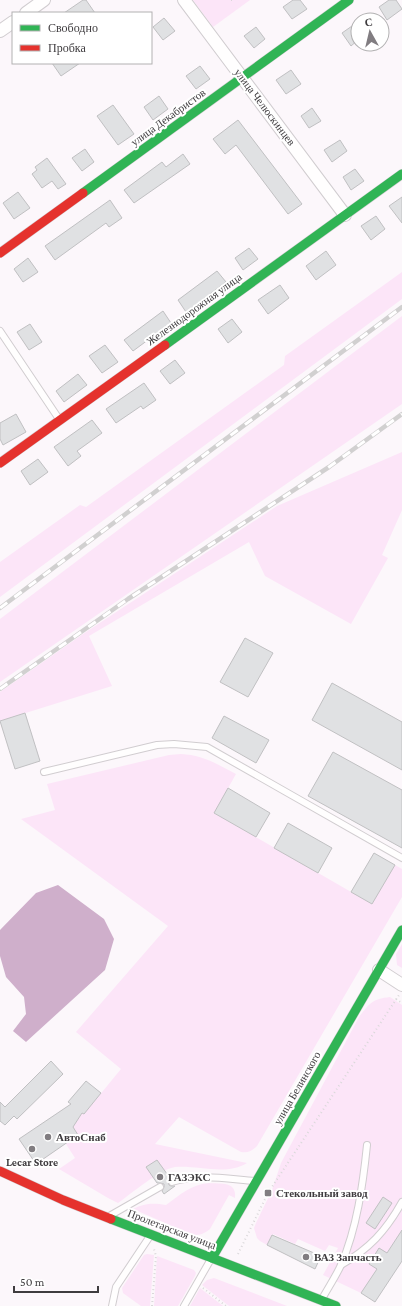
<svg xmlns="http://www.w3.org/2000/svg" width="402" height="1306" font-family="'Crimson Pro',serif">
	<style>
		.green { fill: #fce5f8 }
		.water { fill: #cfafcb }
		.building { fill: #e0e1e3; stroke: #c0c0c2 }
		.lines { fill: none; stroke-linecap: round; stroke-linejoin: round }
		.lane-casing { stroke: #d1cdd0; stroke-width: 8 }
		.street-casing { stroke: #d1cdd0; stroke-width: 14 }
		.fast-casing { stroke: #d1cdd0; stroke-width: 10 }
		.jam-casing { stroke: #d1cdd0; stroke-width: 10 }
		.path { stroke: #dad8da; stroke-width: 2; stroke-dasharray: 1 3; stroke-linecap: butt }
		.lane { stroke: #fffefe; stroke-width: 6 }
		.street { stroke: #fffefe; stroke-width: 12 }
		.fast { stroke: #30b455; stroke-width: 9 }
		.jam { stroke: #e5322d; stroke-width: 9 }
		.rail-casing { stroke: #d1d0d0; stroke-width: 4.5 }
		.rail { stroke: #fff; stroke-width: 3; stroke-dasharray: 9; stroke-linecap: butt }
		.poi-dot { fill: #817d81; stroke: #fff; stroke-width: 1.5 }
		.labels { text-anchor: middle; stroke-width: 4; stroke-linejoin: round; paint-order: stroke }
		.street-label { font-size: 11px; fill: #3f3c3f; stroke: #fff }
		.poi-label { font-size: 11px; font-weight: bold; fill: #3f3c3f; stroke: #fff; text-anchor: start }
	</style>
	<rect width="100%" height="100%" fill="#fcf7fb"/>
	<!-- green -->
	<g class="green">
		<polygon points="193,0 250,0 213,27"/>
		<polygon points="402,272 402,299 0,597 0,562 80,505 86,507 284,365 285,356"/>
		<polygon points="402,316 402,404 0,682 0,619"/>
		<polygon points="402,452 402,510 382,555 388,558 351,624 265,576 249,542 89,636 112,686 0,721 0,692 83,634 277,506"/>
		<path d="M181 754C203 755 217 764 236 774L214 813 372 904 395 865 402 869V897L257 1146C252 1151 248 1153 241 1152L179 1117 155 1144 247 1163C227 1176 197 1165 175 1167 160 1169 131 1194 118 1203L108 1198 59 1169 75 1158 66 1144 78 1135 73 1127 82 1113 84 1114 121 1069 76 1032 168 926 21 819 55 810 47 784 169 755Z"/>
		<polygon points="402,944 402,968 397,965 396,954"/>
		<path d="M390 997 402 1005V1230L361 1293 323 1275 338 1248 329 1245 325 1251 298 1239 295 1244 273 1234 267 1245 260 1241 257 1238 254 1228 256 1223 272 1190 281 1163 359 1017C370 1003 372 999 390 997Z"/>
		<path d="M209 1183C221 1184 237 1181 235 1198L229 1195 210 1229C204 1234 200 1235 193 1235L133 1209C145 1203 153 1203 166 1205 181 1194 190 1185 209 1183Z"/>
		<polygon points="147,1254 154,1255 150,1306 141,1306 123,1293 122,1288 144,1255"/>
		<polygon points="157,1256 194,1270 196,1273 195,1276 178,1306 154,1306"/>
		<polygon points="214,1278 287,1306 229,1306 202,1285 207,1280"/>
		<polygon points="200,1288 223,1306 190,1306"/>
	</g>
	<!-- water -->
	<polygon class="water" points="58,885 104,919 114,939 105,970 26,1042 13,1031 26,1014 24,997 6,977 0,956 0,930 36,893"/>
	<!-- building -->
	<g class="building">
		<polygon points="83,0 86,0 95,13 64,13"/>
		<polygon points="293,0 300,0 307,9 292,19 283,7"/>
		<polygon points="389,0 396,0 402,9 387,20 379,7"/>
		<polygon points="164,18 175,31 163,40 153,27"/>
		<polygon points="352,26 358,34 358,40 351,46 342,33"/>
		<polygon points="256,27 265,39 254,48 244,36"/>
		<polygon points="52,63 80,63 61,76"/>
		<polygon points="200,66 210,79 196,89 186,76"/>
		<polygon points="291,70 301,84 286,94 276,80"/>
		<polygon points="159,96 168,109 153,120 144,107"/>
		<polygon points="113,105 134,134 118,145 97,116"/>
		<polygon points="312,108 321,121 309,128 301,116"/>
		<polygon points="238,120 302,204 288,214 236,145 225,154 213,139"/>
		<polygon points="340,140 347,151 332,162 324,150"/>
		<polygon points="85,149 94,162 82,171 72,158"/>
		<polygon points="183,154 190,164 134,203 124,190 162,162 166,167"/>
		<polygon points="47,158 66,184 58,189 52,181 42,188 32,174 37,170 35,167"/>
		<polygon points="355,169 364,181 351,190 343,177"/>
		<polygon points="18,192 30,208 14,219 3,203"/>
		<polygon points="402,197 402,223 389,206"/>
		<polygon points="110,200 122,218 109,227 106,223 55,260 45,246"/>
		<polygon points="376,216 385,229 371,240 361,226"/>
		<polygon points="249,248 258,259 243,270 235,258"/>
		<polygon points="326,251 336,265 316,280 306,266"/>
		<polygon points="28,258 38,272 23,282 14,269"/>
		<polygon points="217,271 226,282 186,312 178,300"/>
		<polygon points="280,285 289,298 268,314 258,300"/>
		<polygon points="163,311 171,323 133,351 124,340"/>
		<polygon points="232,319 242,332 228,343 218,329"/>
		<polygon points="30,324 42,342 29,350 17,332"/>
		<polygon points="105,345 118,362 102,373 89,356"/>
		<polygon points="175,360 185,373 170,384 160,371"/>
		<polygon points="78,374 87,385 64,402 56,391"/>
		<polygon points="144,383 156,400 143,409 141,406 116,423 106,409"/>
		<polygon points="16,414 26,432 3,445 0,439 0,423"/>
		<polygon points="92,420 102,433 77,451 81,456 68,466 54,447"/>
		<polygon points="38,459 48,472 30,485 21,471"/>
		<polygon points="245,638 273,653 248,697 220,682"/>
		<polygon points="332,683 402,722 402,770 312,720"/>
		<polygon points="25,713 40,761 15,769 0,721"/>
		<polygon points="224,716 269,740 256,763 212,738"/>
		<polygon points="333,752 402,790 402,848 308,796"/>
		<polygon points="228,788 270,813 256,837 214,813"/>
		<polygon points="288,823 332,848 318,873 274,848"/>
		<polygon points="374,853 395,865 372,904 351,892"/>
		<polygon points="51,1061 63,1074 17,1119 14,1116 5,1125 0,1121 0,1102 5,1107"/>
		<polygon points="86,1081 101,1093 84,1114 82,1113 73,1127 78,1135 36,1164 19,1139 71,1104 68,1102"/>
		<polygon points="157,1160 170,1178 168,1181 169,1185 171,1186 175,1186 164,1194 162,1191 164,1187 164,1184 160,1183 157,1183 146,1167"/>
		<polygon points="383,1197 392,1203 375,1229 366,1223"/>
		<polygon points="402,1230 402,1261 375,1302 361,1293 377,1269 369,1264 379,1248 387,1253"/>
		<polygon points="272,1235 321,1256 315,1269 267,1245"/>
	</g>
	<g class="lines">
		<!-- lane casing -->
		<g class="lane-casing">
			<g id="lane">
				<polyline points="0,331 59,419"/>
				<polyline points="44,772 157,745 174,744 207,747 402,858"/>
				<path d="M172 1182C199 1173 228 1179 255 1181"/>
				<polyline points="111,1215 160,1187"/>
				<path d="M341 1265C369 1249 386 1231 402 1202"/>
				<path d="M322 1299C328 1288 336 1276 341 1265 357 1228 363 1184 367 1145"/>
				<polyline points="112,1306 116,1287 150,1236"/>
				<polyline points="184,1306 211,1259"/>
			</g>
		</g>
		<!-- street casing -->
		<g class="street-casing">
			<g id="street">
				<polyline points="184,0 345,215"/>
				<polyline points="26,13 44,0"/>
				<polyline points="0,31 13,22"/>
				<polyline points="379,970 402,985"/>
			</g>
		</g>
		<!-- fast casing -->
		<g class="fast-casing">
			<g id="fast">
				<polyline points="83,193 349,0"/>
				<polyline points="165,345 402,174"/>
				<polyline points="111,1219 336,1306"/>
				<polyline points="212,1258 402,930"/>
			</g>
		</g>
		<!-- jam casing -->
		<g class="jam-casing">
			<g id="jam">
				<polyline points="0,253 83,193"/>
				<polyline points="0,463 165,345"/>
				<polyline points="0,1171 63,1200 111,1219"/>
			</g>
		</g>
		<!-- path -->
		<g class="path">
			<polyline points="231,0 234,0"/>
			<polyline points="396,999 402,1003"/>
			<polyline points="238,1254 268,1193 399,995"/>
			<polyline points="203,1288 226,1306"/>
			<polyline points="152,1306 156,1256 154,1249"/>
		</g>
		<!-- lane -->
		<use href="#lane" class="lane"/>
		<!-- street -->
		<use href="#street" class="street"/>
		<!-- fast -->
		<use href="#fast" class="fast"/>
		<!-- jam -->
		<use href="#jam" class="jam"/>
		<!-- rail casing -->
		<g class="rail-casing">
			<g id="rail">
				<polyline points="0,608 402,307"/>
				<polyline points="0,689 128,599 329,467 402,414"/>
			</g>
		</g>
		<!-- rail -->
		<use href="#rail" class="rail"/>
	</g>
	<!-- markers -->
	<g class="poi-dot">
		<circle cx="48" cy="1137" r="4"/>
		<circle cx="32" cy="1149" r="4"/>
		<circle cx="160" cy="1177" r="4"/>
		<rect x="264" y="1189" width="8" height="8" rx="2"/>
		<circle cx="306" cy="1257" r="4"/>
	</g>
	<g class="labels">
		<!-- street labels -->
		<g class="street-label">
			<text transform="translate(265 107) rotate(53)" y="4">улица Челюскинцев</text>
			<text transform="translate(168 117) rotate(-36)" y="4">улица Декабристов</text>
			<text transform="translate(194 309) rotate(-36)" y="4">Железнодорожная улица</text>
			<text transform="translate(297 1088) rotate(-60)" y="4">улица Белинского</text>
			<text transform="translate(172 1229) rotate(21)" y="4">Пролетарская улица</text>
		</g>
		<!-- poi labels -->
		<g class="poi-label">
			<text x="56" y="1141">АвтоСнаб</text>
			<text x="32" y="1166" text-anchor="middle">Lecar Store</text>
			<text x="168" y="1181">ГАЗЭКС</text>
			<text x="276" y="1197">Стекольный завод</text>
			<text x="314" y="1261">ВАЗ Запчасть</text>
		</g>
	</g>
	<!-- legend -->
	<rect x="12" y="12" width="140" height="52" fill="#ffffff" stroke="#b2b1b2"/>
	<rect x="20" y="25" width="20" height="6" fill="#30b455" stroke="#b2b1b2"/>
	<text x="48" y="32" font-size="12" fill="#3f3c3f">Свободно</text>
	<rect x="20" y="45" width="20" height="6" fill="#e5322d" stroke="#b2b1b2"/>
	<text x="48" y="52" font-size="12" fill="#3f3c3f">Пробка</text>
	<!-- north arrow -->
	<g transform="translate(370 32) rotate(352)"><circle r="19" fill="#ffffff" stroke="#b2b1b2"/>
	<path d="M0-3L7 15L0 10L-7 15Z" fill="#817d81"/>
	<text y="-6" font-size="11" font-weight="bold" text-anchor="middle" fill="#3f3c3f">С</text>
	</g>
	<!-- scale -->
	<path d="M14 1286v6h84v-6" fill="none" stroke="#3f3c3f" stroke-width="2"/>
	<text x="20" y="1286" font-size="12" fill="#3f3c3f" stroke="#ffffff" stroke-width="3" paint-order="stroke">50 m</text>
</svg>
